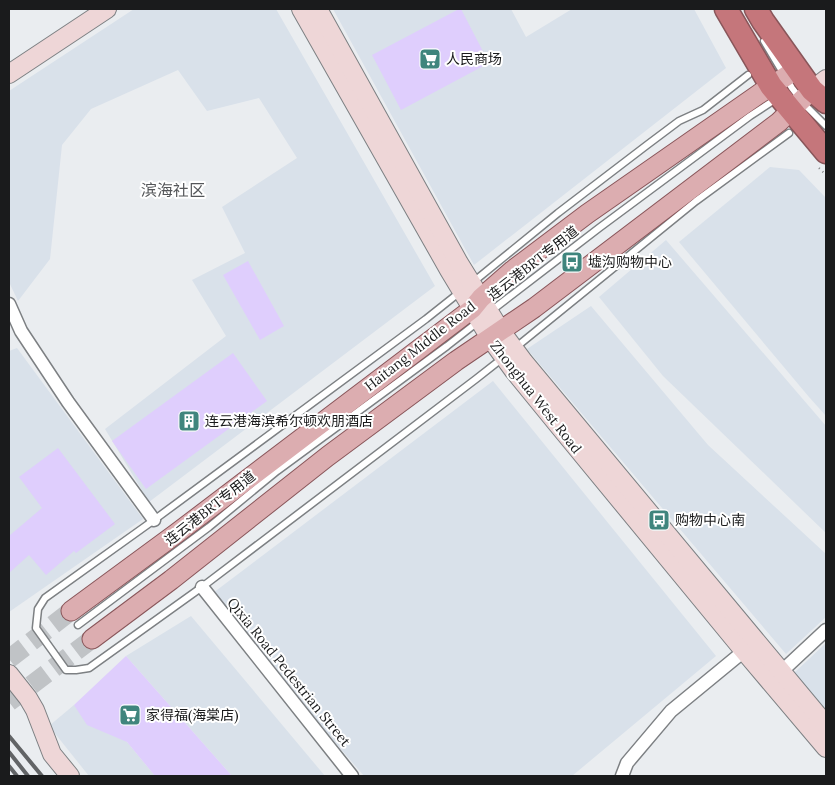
<svg xmlns="http://www.w3.org/2000/svg" width="835" height="785" font-family="Lora,'Noto Sans SC',serif">
	<style>
		.built { fill: #d9e1ea }
		.building { fill: #dfcefd }
		.lines { fill: none; stroke-linecap: round; stroke-linejoin: round }
		.primary-tunnel { stroke: #c0c3c6; stroke-width: 19; stroke-dasharray: 19 9; stroke-linecap: butt }
		.lane-casing { stroke: #7d8083; stroke-width: 9 }
		.street-casing { stroke: #7d8083; stroke-width: 15 }
		.secondary-casing { stroke: #7d8083; stroke-width: 20 }
		.primary-casing { stroke: #89565a; stroke-width: 21 }
		.highway-casing { stroke: #89565a; stroke-width: 25 }
		.path { stroke: #808284; stroke-width: 2; stroke-dasharray: 1 4; stroke-linecap: butt }
		.lane { stroke: #fff; stroke-width: 6 }
		.street { stroke: #fff; stroke-width: 12 }
		.secondary { stroke: #eed6d7; stroke-width: 18 }
		.primary { stroke: #dcadb0; stroke-width: 19 }
		.highway { stroke: #c5767b; stroke-width: 22 }
		.rail { stroke: #626466; stroke-width: 4 }
		.labels { text-anchor: middle; stroke-width: 4; stroke-linejoin: round; paint-order: stroke }
		.poi-label { font-size: 14px; fill: #1a1b1c; stroke: #fff; text-anchor: start }
		.street-label { font-size: 14px; fill: #1a1b1c; stroke: #fff }
		.quarter-label { font-size: 16px; fill: #545659; stroke: #fff }
	</style>
	<rect width="100%" height="100%" fill="#eaedf0"/>
	<!-- built -->
	<g class="built">
		<polygon points="134,9 276,9 435,286 149,502 105,429 226,336 192,280 245,253 222,207 297,158 259,98 207,111 178,70 91,109 62,145 50,259 18,301 9,282 9,91"/>
		<polygon points="333,9 511,9 526,37 572,9 694,9 726,68 474,265"/>
		<polygon points="770,167 799,170 826,198 826,416 809,397 679,242"/>
		<polygon points="666,240 826,426 826,533 663,376 599,297"/>
		<polygon points="591,306 708,445 826,554 826,617 786,654 527,349"/>
		<polygon points="17,348 143,519 9,612 9,351"/>
		<polygon points="493,381 716,656 572,776 364,776 209,596"/>
		<polygon points="191,616 325,776 232,776 126,656"/>
		<polygon points="826,643 826,712 793,674"/>
		<polygon points="74,705 127,742 155,776 89,776 49,726"/>
	</g>
	<!-- building -->
	<g class="building">
		<polygon points="459,9 461,9 489,63 401,110 372,55"/>
		<polygon points="248,261 284,326 260,340 223,275"/>
		<polygon points="233,353 267,401 146,489 112,441"/>
		<polygon points="58,448 115,524 76,553 74,551 46,575 29,555 9,573 9,536 42,508 19,477"/>
		<polygon points="126,656 232,776 155,776 127,742 87,725 74,705"/>
	</g>
	<g class="lines">
		<!-- primary-tunnel -->
		<g class="primary-tunnel">
			<polyline points="9,659 71,611"/>
			<polyline points="9,702 92,639"/>
		</g>
		<!-- lane casing -->
		<g class="lane-casing">
			<g id="lane">
				<polyline points="764,41 792,88 805,105 826,126"/>
				<polyline points="472,283 558,213 647,145 679,121 703,110 748,75"/>
				<polyline points="460,292 426,319 154,520 45,598 38,609 36,628 66,670 76,670 89,668 202,587 476,379 504,357"/>
				<polyline points="491,311 599,228 750,116 776,99"/>
				<polyline points="515,348 696,201 789,133"/>
				<polyline points="78,625 209,527 277,471 447,346 479,321"/>
			</g>
		</g>
		<!-- street casing -->
		<g class="street-casing">
			<g id="street">
				<polyline points="9,304 21,331 68,402 154,520"/>
				<polyline points="202,587 352,776"/>
				<polyline points="782,671 826,630"/>
				<polyline points="622,776 627,763 671,711 744,651"/>
			</g>
		</g>
		<!-- secondary casing -->
		<g class="secondary-casing">
			<g id="secondary">
				<polyline points="301,9 449,270 490,338 514,371 558,425 744,651 826,748"/>
				<polyline points="318,9 459,263 501,331 524,362 826,725"/>
				<polyline points="9,74 107,9"/>
				<polyline points="812,90 826,79"/>
				<polyline points="9,674 28,698 35,710 52,754 70,776"/>
			</g>
		</g>
		<!-- primary casing -->
		<g class="primary-casing">
			<g id="primary">
				<polyline points="71,611 177,533 472,309 481,298 513,270 587,214 759,94 797,69"/>
				<polyline points="92,639 171,580 328,456 456,361 534,308 779,122 812,90"/>
			</g>
		</g>
		<!-- highway casing -->
		<g class="highway-casing">
			<g id="highway">
				<polyline points="726,9 771,86 826,152"/>
				<polyline points="756,9 763,21 812,90 826,102"/>
			</g>
		</g>
		<!-- path -->
		<polyline class="path" points="819,168 826,175"/>
		<!-- lane -->
		<use href="#lane" class="lane"/>
		<!-- street -->
		<use href="#street" class="street"/>
		<!-- secondary -->
		<use href="#secondary" class="secondary"/>
		<!-- primary -->
		<use href="#primary" class="primary"/>
		<!-- highway -->
		<use href="#highway" class="highway"/>
		<!-- rail -->
		<g class="rail">
			<polyline points="9,736 42,776"/>
			<polyline points="9,752 28,776"/>
			<polyline points="9,766 17,776"/>
		</g>
	</g>
	<!-- icons -->
	<defs>
		<g id="supermarket-square" transform="scale(1.125)"><rect x="-9" y="-9" width="18" height="18" rx="4" fill="#3f857d" stroke="#fff"/><path d="M-6-5.5h2.5l.6 2H6L4.5 2H-2.5L-4.4-4H-6ZM-1.5 3.2a1.3 1.3 0 1 0 .1 0ZM3 3.2a1.3 1.3 0 1 0 .1 0Z" fill="#fff"/></g>
		<g id="bus-square" transform="scale(1.125)"><rect x="-9" y="-9" width="18" height="18" rx="4" fill="#3f857d" stroke="#fff"/><path d="M-5-6H5V4H4V6H2V4H-2V6H-4V4H-5ZM-3.5-4V0h7V-4ZM-3.5 1.2v1.5H-2V1.2ZM2 1.2v1.5H3.5V1.2Z" fill="#fff"/></g>
		<g id="building-square" transform="scale(1.125)"><rect x="-9" y="-9" width="18" height="18" rx="4" fill="#3f857d" stroke="#fff"/><path d="M-4-6H4V6H1V3H-1V6H-4ZM-2.5-4.3h1.7v1.8h-1.7ZM.8-4.3h1.7v1.8H.8ZM-2.5-1h1.7V.8h-1.7ZM.8-1h1.7V.8H.8Z" fill="#fff"/></g>
	</defs>
	<g fill-rule="evenodd">
		<use href="#supermarket-square" x="430" y="59"/>
		<use href="#bus-square" x="572" y="262"/>
		<use href="#building-square" x="189" y="421"/>
		<use href="#bus-square" x="659" y="520"/>
		<use href="#supermarket-square" x="130" y="715"/>
	</g>
	<g class="labels">
		<!-- poi labels -->
		<g class="poi-label">
			<text x="446" y="64">人民商场</text>
			<text x="588" y="267">墟沟购物中心</text>
			<text x="205" y="426">连云港海滨希尔顿欢朋酒店</text>
			<text x="675" y="525">购物中心南</text>
			<text x="146" y="720">家得福(海棠店)</text>
		</g>
		<!-- street labels -->
		<g class="street-label">
			<text transform="translate(533 263) rotate(-38)" y="5">连云港BRT专用道</text>
			<text transform="translate(420 346) rotate(-38)" y="5">Haitang Middle Road</text>
			<text transform="translate(536 397) rotate(52)" y="5">Zhonghua West Road</text>
			<text transform="translate(210 508) rotate(-38)" y="5">连云港BRT专用道</text>
			<text transform="translate(289 672) rotate(51)" y="5">Qixia Road Pedestrian Street</text>
		</g>
		<!-- quarter labels -->
		<g class="quarter-label">
			<text x="173" y="196">滨海社区</text>
		</g>
	</g>
	<!-- border -->
	<rect width="835" height="785" fill="none" stroke="#1a1b1c" stroke-width="20"/>
</svg>
